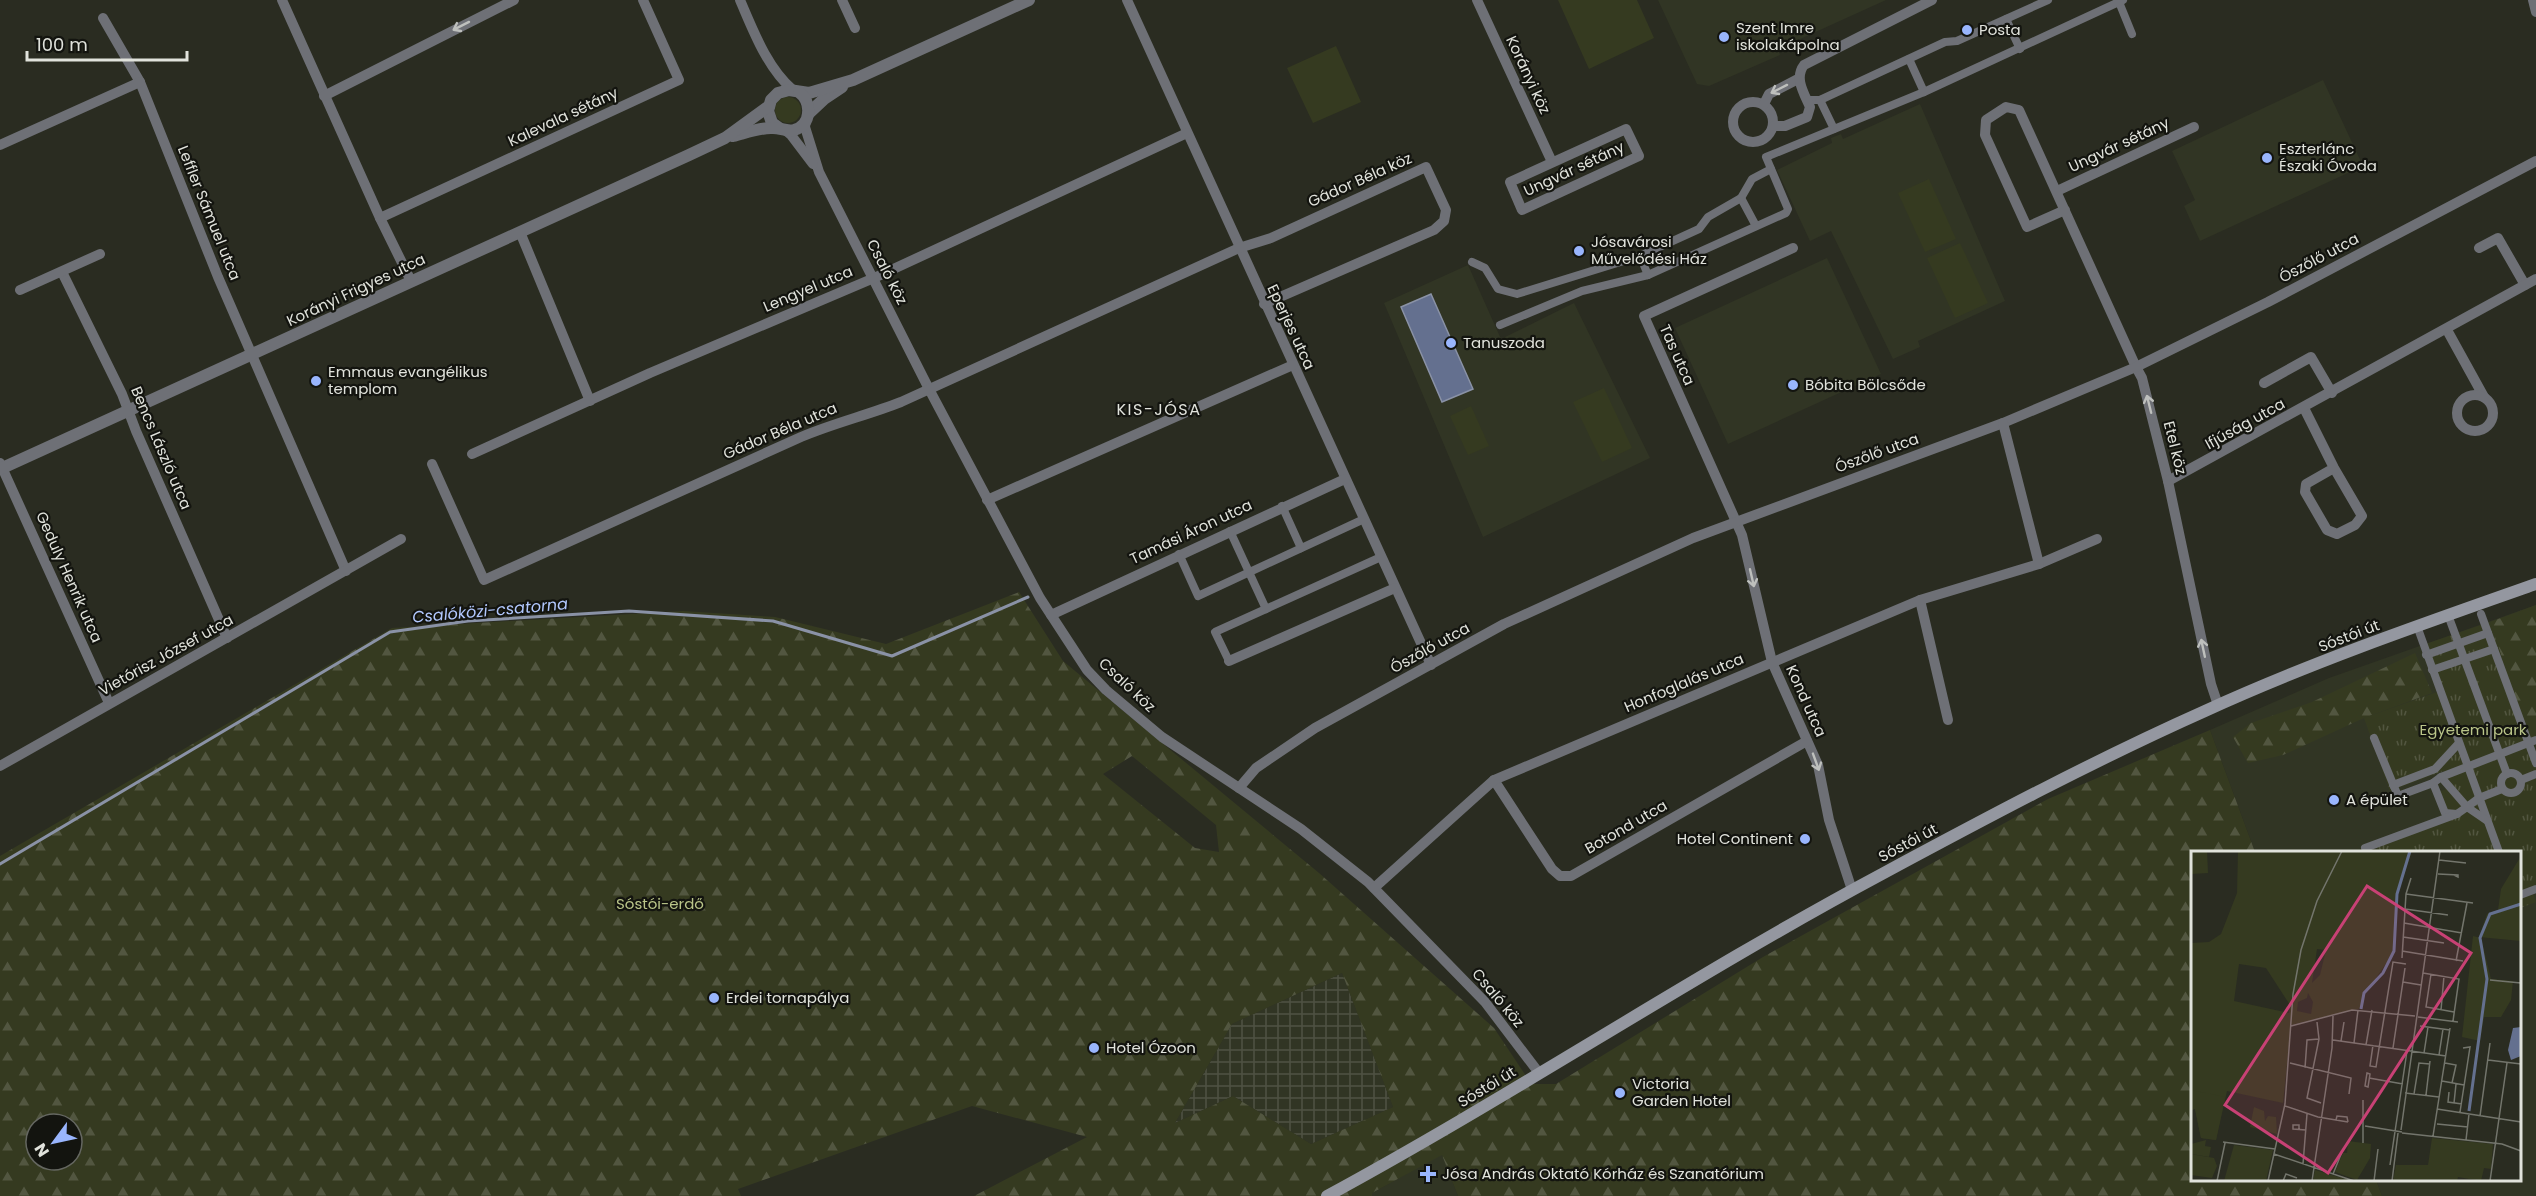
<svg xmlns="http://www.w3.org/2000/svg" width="2536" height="1196" font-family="Poppins,sans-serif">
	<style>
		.built { fill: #313524 }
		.industrial { fill: url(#industrial-grid) }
		.grass { fill: #353a20 }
		.forest { fill: url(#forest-firs); fill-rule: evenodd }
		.park { fill: url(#park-tufts) }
		.water { fill: #64708f; stroke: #8a92a6; stroke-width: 1.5 }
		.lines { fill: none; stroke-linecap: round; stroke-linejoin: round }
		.stream { stroke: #8a92a6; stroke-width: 3 }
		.pedestrian { stroke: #6e7076; stroke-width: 8 }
		.minor { stroke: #6e7076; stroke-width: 10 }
		.tertiary { stroke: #6e7076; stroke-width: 12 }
		.secondary { stroke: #9497a0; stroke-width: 12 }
		.oneway { stroke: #bec0bd }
		.poi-dot { fill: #99b5fd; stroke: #13140f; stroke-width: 2 }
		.labels { text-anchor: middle; stroke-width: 4.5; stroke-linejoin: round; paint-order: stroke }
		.poi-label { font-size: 15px; fill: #e1e3dc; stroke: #13140f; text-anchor: start }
		.street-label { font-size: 15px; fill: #e1e3dc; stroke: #13140f }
		.park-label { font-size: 15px; fill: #bac589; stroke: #13140f }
		.neighbourhood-label { font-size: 16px; letter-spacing: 1.5px; fill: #e1e3dc; stroke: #13140f }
		.water-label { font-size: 16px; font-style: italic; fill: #b2c8fe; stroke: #13140f }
		.inset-river { fill: none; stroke: #64708f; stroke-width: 3 }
		.inset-road { fill: none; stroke: #73756c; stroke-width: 1.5 }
		.view { fill: #c84175; fill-opacity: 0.15; stroke: #c84175; stroke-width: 3 }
		.inset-edge { fill: none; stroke: #e1e3dc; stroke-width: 3 }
	</style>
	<defs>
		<pattern id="industrial-grid" width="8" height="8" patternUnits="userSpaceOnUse" patternTransform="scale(1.5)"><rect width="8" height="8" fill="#313524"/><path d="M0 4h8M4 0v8" fill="none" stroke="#4f5243"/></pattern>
		<pattern id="forest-firs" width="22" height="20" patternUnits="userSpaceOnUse" patternTransform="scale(1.5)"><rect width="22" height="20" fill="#353a20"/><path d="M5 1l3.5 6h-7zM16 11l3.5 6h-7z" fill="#525640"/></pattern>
		<pattern id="park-tufts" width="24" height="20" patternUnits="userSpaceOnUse" patternTransform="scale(1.5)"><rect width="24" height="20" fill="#353a20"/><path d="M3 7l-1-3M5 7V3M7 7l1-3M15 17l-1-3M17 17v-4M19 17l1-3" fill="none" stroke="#525640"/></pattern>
	</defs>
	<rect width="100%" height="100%" fill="#2a2c21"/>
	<!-- built -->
	<g class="built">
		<polygon points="1658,0 1886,0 1778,49 1780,55 1709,86 1697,84"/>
		<polygon points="2323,80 2363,166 2200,241 2184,206 2195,200 2172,151"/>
		<polygon points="1920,104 2005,301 1918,341 1920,347 1893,359 1831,231 1810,241 1777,170 1832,143 1831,138 1841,134 1843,139"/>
		<polygon points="1827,258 1881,374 1728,444 1675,328"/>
		<polygon points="1468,265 1501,339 1574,303 1650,458 1483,537 1384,303"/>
		<polygon points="2536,605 2536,1196 2382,1196 2376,1180 2520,1180 2520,852 2255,852 2210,730 2329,678"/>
		<polygon points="1442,1154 1458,1196 1372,1196 1372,1193"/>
	</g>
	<!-- industrial -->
	<polygon class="industrial" points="1342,973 1393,1107 1311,1144 1233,1096 1175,1123 1232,1024"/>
	<!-- grass -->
	<g class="grass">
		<polygon points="1558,0 1637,0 1654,38 1589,69"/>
		<polygon points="1336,46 1361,102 1313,123 1287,68"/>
		<circle cx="788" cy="110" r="13"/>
		<polygon points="1929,179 1956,239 1925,252 1898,193"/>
		<polygon points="1960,243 1988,303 1955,318 1927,258"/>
		<polygon points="1604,388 1632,448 1602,462 1573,402"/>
		<polygon points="1471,406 1489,446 1468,455 1450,416"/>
	</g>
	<!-- forest -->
	<g class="forest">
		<path d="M1019 592 1063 661 1319 873 1494 1028 1528 1079 1534 1084H1556L1763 957 2048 799 2210 730 2255 852H2192V1180H2376L2382 1196H1458L1442 1155 1372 1193V1196H974L1087 1137 972 1106 738 1189 741 1196H0V856L392 628 683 611 775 617 886 644ZM1132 756 1216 825 1219 852 1195 848 1103 774ZM1342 973 1393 1107 1311 1144 1233 1096 1175 1123 1232 1024ZM36 1124H72V1160H36Z"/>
		<polygon points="2536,605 2536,739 2530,741 2490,622"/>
		<polygon points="2415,653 2432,693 2364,718 2283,755 2248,763 2233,737 2251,723 2312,702"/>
	</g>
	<!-- park -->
	<polygon class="park" points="2490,622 2530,741 2527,742 2536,768 2536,889 2532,891 2536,902 2520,908 2520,852 2378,852 2375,843 2443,818 2440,792 2450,787 2443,771 2390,791 2364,718 2440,691 2423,645"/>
	<!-- water -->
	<polygon class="water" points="1431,294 1473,389 1442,402 1401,307"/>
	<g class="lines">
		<!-- stream -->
		<polyline class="stream" points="0,864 390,632 468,621 629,611 773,621 892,656 1028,597"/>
		<!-- pedestrian -->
		<g class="pedestrian">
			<polyline points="2119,2 2132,34"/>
			<polyline points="2006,19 2020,49"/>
			<polyline points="1909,59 1924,92"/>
			<polyline points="1807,100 1820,100 1945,42 1957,41 2048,0"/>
			<polyline points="1820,100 1834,129"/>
			<polyline points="1741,198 1756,226"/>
			<polyline points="1640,256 1648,275"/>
			<polyline points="1472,262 1485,268 1498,289 1517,294 1640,256 1699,229 1708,217 1741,198 1752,179 1771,169"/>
			<polyline points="1500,325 1582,291 1648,275 1786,213 1788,209 1766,157 1924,92 2123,0"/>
			<polyline points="1282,506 1301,548"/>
			<polyline points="1230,531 1266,609"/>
			<polyline points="1179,554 1198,596 1364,519"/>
			<polyline points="2481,614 2536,763"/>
			<polyline points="2448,615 2507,774"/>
			<polyline points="2417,626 2499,852"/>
			<polyline points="2426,655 2488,633"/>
			<polyline points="1229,661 1215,632 1381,557"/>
			<polyline points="2432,670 2494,649"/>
			<polyline points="2374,738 2398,796 2433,783 2441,777 2467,807 2479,798 2502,789"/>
			<circle cx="2511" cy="783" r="10"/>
			<polyline points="2441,777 2536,740"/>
			<polyline points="2521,780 2536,774"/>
			<polyline points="2433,783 2445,813 2457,814 2467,807 2486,820"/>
			<polyline points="2393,785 2435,769 2459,743"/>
			<polyline points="2365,848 2457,814"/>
			<polyline points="2520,895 2536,889"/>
		</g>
		<!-- minor -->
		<g class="minor">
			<polyline points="282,0 380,218 411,281"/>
			<path d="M740 0C753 30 767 68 793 90"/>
			<polyline points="842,0 855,28"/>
			<polyline points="1127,0 1431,665"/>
			<polyline points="1477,0 1552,162"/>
			<polyline points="2533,0 2536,12"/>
			<polyline points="103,18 140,82 218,277 346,571"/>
			<polyline points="324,96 514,0"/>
			<circle cx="1753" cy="122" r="20"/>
			<polyline points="1764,104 1769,94 1798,79"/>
			<polyline points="806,120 805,127 819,172 929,389 1040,598 1087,670 1106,690 1162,737 1301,829 1368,882 1485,1002 1539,1073"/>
			<path d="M1774 126H1785L1807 117 1810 107C1804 93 1794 78 1804 65L1932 0"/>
			<polygon points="1626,129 1639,156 1522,210 1510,182"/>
			<polyline points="785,130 791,135 813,164"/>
			<polyline points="0,145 140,82"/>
			<polyline points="2057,191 2194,127"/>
			<polyline points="2065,210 2027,227 1985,135 1986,120 2006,107 2019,110 2136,367 2142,378 2168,481 2211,684 2218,705"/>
			<polyline points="380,218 679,80 643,0"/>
			<polyline points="520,232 590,401"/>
			<polyline points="1793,248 1644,316 1742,535 1772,662 1818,765 1829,820 1852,890"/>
			<polyline points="2479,248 2498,238 2525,285"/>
			<polyline points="62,272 122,394 136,431 227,638"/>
			<polyline points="20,290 100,254"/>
			<polyline points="2447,330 2484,397"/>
			<polyline points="2264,383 2311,357 2332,393"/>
			<circle cx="2475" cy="413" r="18"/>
			<polyline points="2304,408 2334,468 2362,516 2355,525 2337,534 2327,530 2305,492 2306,484 2334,468"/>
			<polyline points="472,454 650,373 874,278 1187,133"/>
			<polyline points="0,463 109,703"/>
			<path d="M432 464 484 580 801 437C834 423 868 415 901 402L1239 248 1271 238 1426 167 1446 210 1444 221 1434 230 1264 304"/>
			<polyline points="2168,481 2536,279"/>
			<polyline points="987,500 1293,365"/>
			<polyline points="2039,564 2097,539"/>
			<polyline points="1920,600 1948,720"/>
			<polyline points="1051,615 1345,479"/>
			<polyline points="1229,661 1395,588"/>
			<polyline points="0,766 401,539"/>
			<polyline points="1494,780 1552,869 1560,876 1571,876 1807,741"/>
			<polyline points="1239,788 1256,768 1315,728 1504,624 1693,538 2003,423 2136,367 2268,302 2536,161"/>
			<polyline points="1374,888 1494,780 1920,600 2039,564 2003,423"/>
		</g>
		<!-- tertiary -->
		<g class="tertiary">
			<polyline points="808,114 824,99 842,87"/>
			<polyline points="779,128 772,123 768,111 771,100 778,93 789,90 809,93 853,80 1029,0"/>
			<path d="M733 136C745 133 758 128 771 128 779 127 786 132 794 130 812 125 812 102 799 92"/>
			<polyline points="0,469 689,155 725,138 769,106"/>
		</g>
		<!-- secondary -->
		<path class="secondary" d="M1327 1196C1515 1094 1693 975 1882 874 1988 817 2095 760 2205 711 2312 662 2425 623 2536 584"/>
	</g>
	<!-- one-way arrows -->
	<defs><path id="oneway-shaft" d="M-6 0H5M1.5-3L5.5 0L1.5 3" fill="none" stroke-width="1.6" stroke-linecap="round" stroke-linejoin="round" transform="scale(1.5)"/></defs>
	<g class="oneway">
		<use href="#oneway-shaft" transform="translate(461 26) rotate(153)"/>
		<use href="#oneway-shaft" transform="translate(1779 89) rotate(153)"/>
		<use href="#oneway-shaft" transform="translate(2149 404) rotate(-104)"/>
		<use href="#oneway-shaft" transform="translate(1752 578) rotate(77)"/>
		<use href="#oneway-shaft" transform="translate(2203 648) rotate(-102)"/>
		<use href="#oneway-shaft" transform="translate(1816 762) rotate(70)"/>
	</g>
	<!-- markers -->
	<g class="poi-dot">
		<circle cx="1967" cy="30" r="6"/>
		<circle cx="1724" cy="37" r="6"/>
		<circle cx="2267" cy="158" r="6"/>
		<circle cx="1579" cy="251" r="6"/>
		<circle cx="1451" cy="343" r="6"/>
		<circle cx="316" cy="381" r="6"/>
		<circle cx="1793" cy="385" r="6"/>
		<circle cx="2334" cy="800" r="6"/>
		<circle cx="1805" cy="839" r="6"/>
		<circle cx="714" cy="998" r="6"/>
		<circle cx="1094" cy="1048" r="6"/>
		<circle cx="1620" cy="1093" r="6"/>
		<path d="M1425 1165h6v6h6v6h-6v6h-6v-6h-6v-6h6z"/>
	</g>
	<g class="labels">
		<!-- poi labels -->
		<g class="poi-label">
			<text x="1736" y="33">Szent Imre<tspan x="1736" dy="17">iskolakápolna</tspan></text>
			<text x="1979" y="35">Posta</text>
			<text x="2279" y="154">Eszterlánc<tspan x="2279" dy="17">Északi Óvoda</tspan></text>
			<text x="1591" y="247">Jósavárosi<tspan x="1591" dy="17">Művelődési Ház</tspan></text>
			<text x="1463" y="348">Tanuszoda</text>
			<text x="328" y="377">Emmaus evangélikus<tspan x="328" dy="17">templom</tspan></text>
			<text x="1805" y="390">Bóbita Bölcsőde</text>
			<text x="2346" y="805">A épület</text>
			<text x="1793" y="844" text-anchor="end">Hotel Continent</text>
			<text x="726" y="1003">Erdei tornapálya</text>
			<text x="1106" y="1053">Hotel Ózoon</text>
			<text x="1632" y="1089">Victoria<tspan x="1632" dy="17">Garden Hotel</tspan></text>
			<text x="1442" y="1179">Jósa András Oktató Kórház és Szanatórium</text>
		</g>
		<!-- street labels -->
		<g class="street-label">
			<text transform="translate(1528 75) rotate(65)" y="5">Korányi köz</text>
			<text transform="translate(563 117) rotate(-25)" y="5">Kalevala sétány</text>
			<text transform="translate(2119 145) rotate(-25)" y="5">Ungvár sétány</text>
			<text transform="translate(1574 169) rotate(-25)" y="5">Ungvár sétány</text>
			<text transform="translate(1360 180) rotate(-24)" y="5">Gádor Béla köz</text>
			<text transform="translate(209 213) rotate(68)" y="5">Leffler Sámuel utca</text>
			<text transform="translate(2319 258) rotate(-28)" y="5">Ószőlő utca</text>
			<text transform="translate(887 272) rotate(63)" y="5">Csaló köz</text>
			<text transform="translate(808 289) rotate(-23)" y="5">Lengyel utca</text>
			<text transform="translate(356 290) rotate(-25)" y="5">Korányi Frigyes utca</text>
			<text transform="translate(1291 327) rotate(65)" y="5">Eperjes utca</text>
			<text transform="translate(1677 355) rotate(66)" y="5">Tas utca</text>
			<text transform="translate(2245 424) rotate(-29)" y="5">Ifjúság utca</text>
			<text transform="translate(780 431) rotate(-23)" y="5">Gádor Béla utca</text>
			<text transform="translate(161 448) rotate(67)" y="5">Bencs László utca</text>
			<text transform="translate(2175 448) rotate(76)" y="5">Etel köz</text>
			<text transform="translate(1877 453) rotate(-20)" y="5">Ószőlő utca</text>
			<text transform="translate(1191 532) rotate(-25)" y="5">Tamási Áron utca</text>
			<text transform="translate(69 577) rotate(66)" y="5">Geduly Henrik utca</text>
			<text transform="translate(2349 636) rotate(-21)" y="5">Sóstói út</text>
			<text transform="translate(1430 648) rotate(-29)" y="5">Ószőlő utca</text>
			<text transform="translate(166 655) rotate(-29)" y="5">Vietórisz József utca</text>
			<text transform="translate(1684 683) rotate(-23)" y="5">Honfoglalás utca</text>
			<text transform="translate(1127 685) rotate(43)" y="5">Csaló köz</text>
			<text transform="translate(1806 701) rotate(66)" y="5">Kond utca</text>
			<text transform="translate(1626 827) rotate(-30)" y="5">Botond utca</text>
			<text transform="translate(1908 843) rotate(-28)" y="5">Sóstói út</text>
			<text transform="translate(1498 998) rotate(50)" y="5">Csaló köz</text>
			<text transform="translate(1487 1087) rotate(-31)" y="5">Sóstói út</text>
		</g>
		<!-- park labels -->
		<g class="park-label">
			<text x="2473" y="735">Egyetemi park</text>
			<text x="660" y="909">Sóstói-erdő</text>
		</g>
		<!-- neighbourhood labels -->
		<g class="neighbourhood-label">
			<text x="1159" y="415">KIS-JÓSA</text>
		</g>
		<!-- water labels -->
		<g class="water-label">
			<text transform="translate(490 610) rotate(-5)" y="6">Csalóközi-csatorna</text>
		</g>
	</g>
	<!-- overview -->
	<g transform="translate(2191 851)">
		<rect width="330" height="330" fill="#2a2c21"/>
		<path d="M307 59H330V90L288 86 296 63ZM43 294 82 299 75 330H33Z" fill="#353a20"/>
		<path d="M0 0H16L17 22 0 23ZM47 0H221L206 45 203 101 174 143 171 157 100 174 92 252 36 240 25 289 10 287 4 258 0 259V92L18 91 30 83 46 42ZM126 98 135 99 129 124 121 132ZM48 113 75 117 99 154 98 162 43 150ZM117 142 122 151 120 163 106 160 107 151 116 147ZM282 85 290 87 300 128 322 130 320 149 310 166H293L289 190 271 186ZM15 289 14 295 20 296 18 306 0 303V293Z" fill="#353a20" fill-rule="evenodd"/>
		<path d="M330 5V59H307L310 38Z" fill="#353a20"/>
		<path d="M241 287 302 293 300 318 293 317 290 330 267 326 266 330H202L205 314H237ZM0 303 23 307 26 315 21 327 0 324Z" fill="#353a20"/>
		<path d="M63 256 73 260 74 270 77 265 85 266 86 283 59 276ZM157 290 180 293 179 307 166 329 144 321 152 302H156ZM124 319 161 330H122Z" fill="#353a20"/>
		<path d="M0 239 34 246 25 289 10 287 4 258 0 259Z" fill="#353a20"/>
		<path d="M330 176V205L320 209 317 199 322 177Z" fill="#64708f"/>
		<path class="inset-river" d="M170 158 173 142 192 122 203 100 206 43 219 0M278 260 296 128 289 87 299 63 330 53"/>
		<path class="inset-road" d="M248 9 275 12M247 23 267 24V26L263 24M215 43 282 52M214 58 257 64M213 72 271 82M212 86 253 92M211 100 272 110M211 107 215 43 220 27M265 110 276 52M232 122 268 128 262 170M240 123 235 156 263 161M299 129 330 132M212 131 230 134M250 159 253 125M227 166 267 171M126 171 128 188 116 247 130 252M100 175 161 159 224 165M229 175 259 179M142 189 255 205M150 190 153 171M163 192 167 159M175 194 181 159M182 194 179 215 185 216 202 111 215 113M202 197 214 117M233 202 237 176M248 204 252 178M297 209 330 213M99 212 160 227 158 243M254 212 265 214 261 232M114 217 116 189 128 188M176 222 179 223 177 236 174 235ZM178 227 212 233M251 230 273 234M258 241 257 251 271 253M214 242 248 246M223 243 228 212 239 213M235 244 239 210M172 249V292M263 252 265 233M94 255 127 266 157 271M246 258 330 271M269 261 279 196 272 197M289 265 299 192M145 269 146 265 156 266 157 271M246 273 277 276M174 275 211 281M108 278V274H102V278L115 279M210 279 249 0M211 282 311 293 330 300M242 285 259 177M275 289 278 263M32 291 84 298M83 303 163 330M112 313 116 263M199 314 216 200M142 323 151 301M26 330 34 292M77 330 94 253 102 143 110 99 126 50 151 0M92 330 95 323 106 327M121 330 141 197 142 165M183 330 187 298M201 330 207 282M299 330 316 212"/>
		<path class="view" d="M176 35 280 102 137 322 34 254Z"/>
		<rect width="330" height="330" class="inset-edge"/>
	</g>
	<!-- north arrow -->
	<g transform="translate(54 1142) rotate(237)"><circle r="28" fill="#13140f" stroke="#656761" stroke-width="1.5"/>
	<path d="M0-4.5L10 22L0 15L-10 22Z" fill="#99b5fd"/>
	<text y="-9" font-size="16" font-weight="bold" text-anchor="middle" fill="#e1e3dc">N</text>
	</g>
	<!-- scale -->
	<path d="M27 51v9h160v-9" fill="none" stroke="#e1e3dc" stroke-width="3"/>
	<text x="36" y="51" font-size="18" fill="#e1e3dc" stroke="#13140f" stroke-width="4.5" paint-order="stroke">100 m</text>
</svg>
